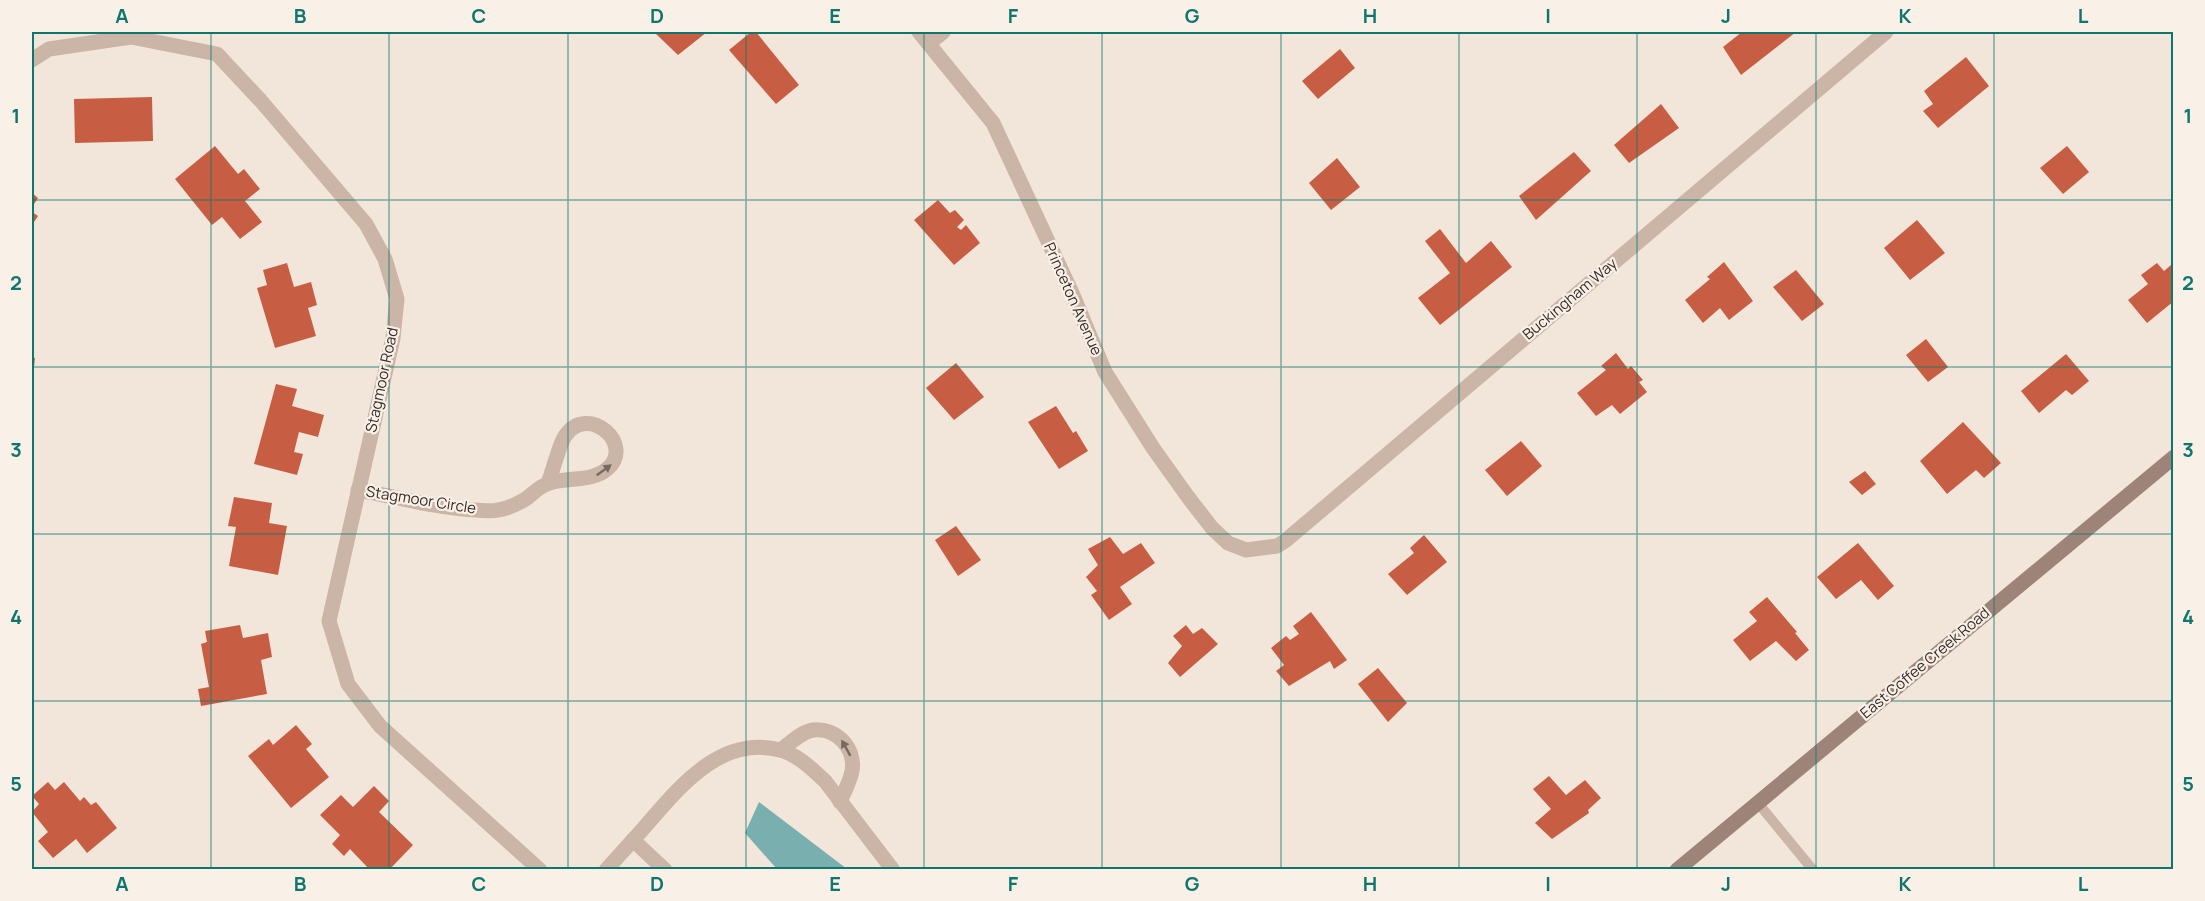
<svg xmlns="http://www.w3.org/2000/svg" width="2205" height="901" font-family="Manrope,sans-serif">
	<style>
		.water { fill: #79afaf }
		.building { fill: #c75e43 }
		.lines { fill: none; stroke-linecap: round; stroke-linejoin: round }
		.lane { stroke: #cab5a6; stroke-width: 10 }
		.street { stroke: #cab5a6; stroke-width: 15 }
		.secondary { stroke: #9e8478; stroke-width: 15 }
		.oneway { fill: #796960 }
		.grid { fill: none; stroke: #0f766e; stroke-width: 1.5; stroke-opacity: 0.55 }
		.labels { text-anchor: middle; stroke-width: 4.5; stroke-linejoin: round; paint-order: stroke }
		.street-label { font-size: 15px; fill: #362b27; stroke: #f9f0e7 }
		.neatline { fill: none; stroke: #0f766e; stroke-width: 2 }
		.grid-label { font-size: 20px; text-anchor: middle; font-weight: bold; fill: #0f766e }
	</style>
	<rect width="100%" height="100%" fill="#f2e6da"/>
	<!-- water -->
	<polygon class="water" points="759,802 847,869 777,869 745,833"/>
	<!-- building -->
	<g class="building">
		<polygon points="654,32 707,32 678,55"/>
		<polygon points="751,32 756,32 799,85 776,104 729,50"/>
		<polygon points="1742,32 1796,32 1741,75 1723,47"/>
		<polygon points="1340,49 1355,68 1318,99 1302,81"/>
		<polygon points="1966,57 1989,86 1938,128 1923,111 1933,104 1924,91"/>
		<polygon points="152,97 153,141 75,143 74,99"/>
		<polygon points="1661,104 1679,128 1629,163 1614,145"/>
		<polygon points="215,146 238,174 244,169 260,189 245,201 262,222 240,239 222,217 212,225 175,179"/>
		<polygon points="2067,146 2089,172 2063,194 2040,168"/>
		<polygon points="1574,152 1591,171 1536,220 1519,196"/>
		<polygon points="1337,158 1360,187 1331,210 1309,183"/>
		<polygon points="32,193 38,198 32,207"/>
		<polygon points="938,200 950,213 955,210 964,220 957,227 961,230 966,225 980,243 954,265 914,220"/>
		<polygon points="32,212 38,216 32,225"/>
		<polygon points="1917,220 1945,253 1910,280 1884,248"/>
		<polygon points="1440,229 1466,263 1491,241 1512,267 1440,325 1418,298 1450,273 1425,241"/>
		<polygon points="1724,262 1753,301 1729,320 1720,308 1703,323 1685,300 1710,279 1707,277"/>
		<polygon points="287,263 294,287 311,282 317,305 308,308 316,336 275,348 257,288 267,285 263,270"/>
		<polygon points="2157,263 2164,271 2171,265 2174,268 2174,301 2147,323 2128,300 2148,284 2141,275"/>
		<polygon points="1796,270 1824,304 1802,321 1773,287"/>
		<polygon points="1926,339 1948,367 1928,382 1906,355"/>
		<polygon points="1616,353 1628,369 1631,366 1643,380 1639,382 1647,392 1620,414 1612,405 1596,416 1577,393 1606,370 1601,366"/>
		<polygon points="2066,354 2089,381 2072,395 2066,390 2039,413 2021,391"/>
		<polygon points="32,358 35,358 33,375 32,375"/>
		<polygon points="956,363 984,397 954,420 926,388"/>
		<polygon points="276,384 297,389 292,406 324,415 318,437 299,432 294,452 303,454 297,475 254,464"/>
		<polygon points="1056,406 1073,433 1076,431 1088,451 1059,469 1028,422"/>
		<polygon points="1963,422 2001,463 1984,478 1976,470 1947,494 1920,461"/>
		<polygon points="1521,441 1542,466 1507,496 1485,470"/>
		<polygon points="1865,471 1876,484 1862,495 1849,482"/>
		<polygon points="234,497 272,503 269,523 287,526 278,575 229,566 236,527 228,526"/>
		<polygon points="956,526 981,560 958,576 935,540"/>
		<polygon points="1424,535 1447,562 1407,595 1388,574 1414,553 1410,548"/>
		<polygon points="1110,537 1123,554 1141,543 1155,563 1120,587 1132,604 1109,620 1091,595 1097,591 1086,577 1098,565 1088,549"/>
		<polygon points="1858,543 1894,586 1878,600 1861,580 1836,599 1817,577"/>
		<polygon points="1767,597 1797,632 1795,633 1809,650 1796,661 1776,641 1750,661 1733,640 1757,621 1749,612"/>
		<polygon points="1311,612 1347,660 1334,669 1330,661 1289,686 1276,671 1284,665 1271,648 1286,636 1290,640 1299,634 1293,626"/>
		<polygon points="240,625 243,638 268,633 272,657 261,660 267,694 201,706 198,689 209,687 201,644 207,642 205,631"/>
		<polygon points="1186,625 1193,634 1202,628 1218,644 1180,677 1168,663 1182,646 1173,636"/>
		<polygon points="1378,668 1407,703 1388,722 1358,684"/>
		<polygon points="296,725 312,744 306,749 329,777 291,808 248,756 269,739 273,745"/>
		<polygon points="1549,776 1566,795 1585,780 1601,798 1588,810 1589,813 1552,839 1535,823 1551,809 1533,789"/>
		<polygon points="48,782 55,790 64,782 80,801 84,797 91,805 96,802 117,828 87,853 76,839 53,858 38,841 48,832 32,812 39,804 32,796"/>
		<polygon points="374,786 389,801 379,812 413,845 389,870 386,868 384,870 370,870 350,849 344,856 332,844 340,835 320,815 341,795 353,807"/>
	</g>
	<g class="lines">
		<!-- lane -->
		<polyline class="lane" points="1758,803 1813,870"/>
		<!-- street -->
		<g class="street">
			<polyline points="919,32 993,123 1072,293 1105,372 1153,448 1188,497 1212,528 1228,543 1246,550 1277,546 1285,541 1886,32"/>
			<polyline points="929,43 943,32"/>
			<polyline points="32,60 49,49 131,37 217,54 261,101 366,224 385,259 397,299 393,338 329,621 348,684 380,726 540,870"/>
			<path d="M358 490C397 497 436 508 475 510 482 510 491 512 498 510 506 509 517 504 524 500 532 495 540 485 550 483 568 477 592 482 607 469 636 445 588 402 565 436 559 445 553 471 548 483"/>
			<path d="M781 750C790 743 801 732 813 730 836 727 856 748 852 771 850 782 844 792 840 802"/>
			<path d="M633 840C671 799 714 733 780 750 797 754 813 770 825 781L893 870"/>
			<polyline points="606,870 633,840 665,870"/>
		</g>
		<!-- secondary -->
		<polyline class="secondary" points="1677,870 2174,457"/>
	</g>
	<!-- one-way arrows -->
	<defs><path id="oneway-solid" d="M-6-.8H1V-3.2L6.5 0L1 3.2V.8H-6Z" transform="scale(1.5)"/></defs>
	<g class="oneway">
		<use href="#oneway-solid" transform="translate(604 470) rotate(-36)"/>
		<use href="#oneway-solid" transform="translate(846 748) rotate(-119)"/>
	</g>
	<!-- grid -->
	<path class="grid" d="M211 32V870M389 32V870M568 32V870M746 32V870M924 32V870M1102 32V870M1281 32V870M1459 32V870M1637 32V870M1816 32V870M1994 32V870M32 200H2174M32 367H2174M32 534H2174M32 701H2174"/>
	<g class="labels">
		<!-- street labels -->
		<g class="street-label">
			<text transform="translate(1073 299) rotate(66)" y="5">Princeton Avenue</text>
			<text transform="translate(1570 299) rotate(-40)" y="5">Buckingham Way</text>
			<text transform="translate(382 380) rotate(-78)" y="5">Stagmoor Road</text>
			<text transform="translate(421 500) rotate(9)" y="5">Stagmoor Circle</text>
			<text transform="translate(1925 663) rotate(-40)" y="5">East Coffee Creek Road</text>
		</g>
	</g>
	<!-- border -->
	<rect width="2205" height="901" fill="none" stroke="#f9f0e7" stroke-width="66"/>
	<rect x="33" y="33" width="2139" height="835" class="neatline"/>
	<g class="grid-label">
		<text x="122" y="23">A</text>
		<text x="300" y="23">B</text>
		<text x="479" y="23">C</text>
		<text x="657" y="23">D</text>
		<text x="835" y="23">E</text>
		<text x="1013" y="23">F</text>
		<text x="1192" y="23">G</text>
		<text x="1370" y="23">H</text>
		<text x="1548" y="23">I</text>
		<text x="1726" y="23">J</text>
		<text x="1905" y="23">K</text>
		<text x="2083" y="23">L</text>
		<text x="16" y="123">1</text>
		<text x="2188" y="123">1</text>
		<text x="16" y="290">2</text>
		<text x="2188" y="290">2</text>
		<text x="16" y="457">3</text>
		<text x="2188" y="457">3</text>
		<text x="16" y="624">4</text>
		<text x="2188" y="624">4</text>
		<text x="16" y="791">5</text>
		<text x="2188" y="791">5</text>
		<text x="122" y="891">A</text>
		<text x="300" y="891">B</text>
		<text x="479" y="891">C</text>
		<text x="657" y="891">D</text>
		<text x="835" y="891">E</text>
		<text x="1013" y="891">F</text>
		<text x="1192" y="891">G</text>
		<text x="1370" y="891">H</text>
		<text x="1548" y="891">I</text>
		<text x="1726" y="891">J</text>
		<text x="1905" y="891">K</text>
		<text x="2083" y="891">L</text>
	</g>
</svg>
